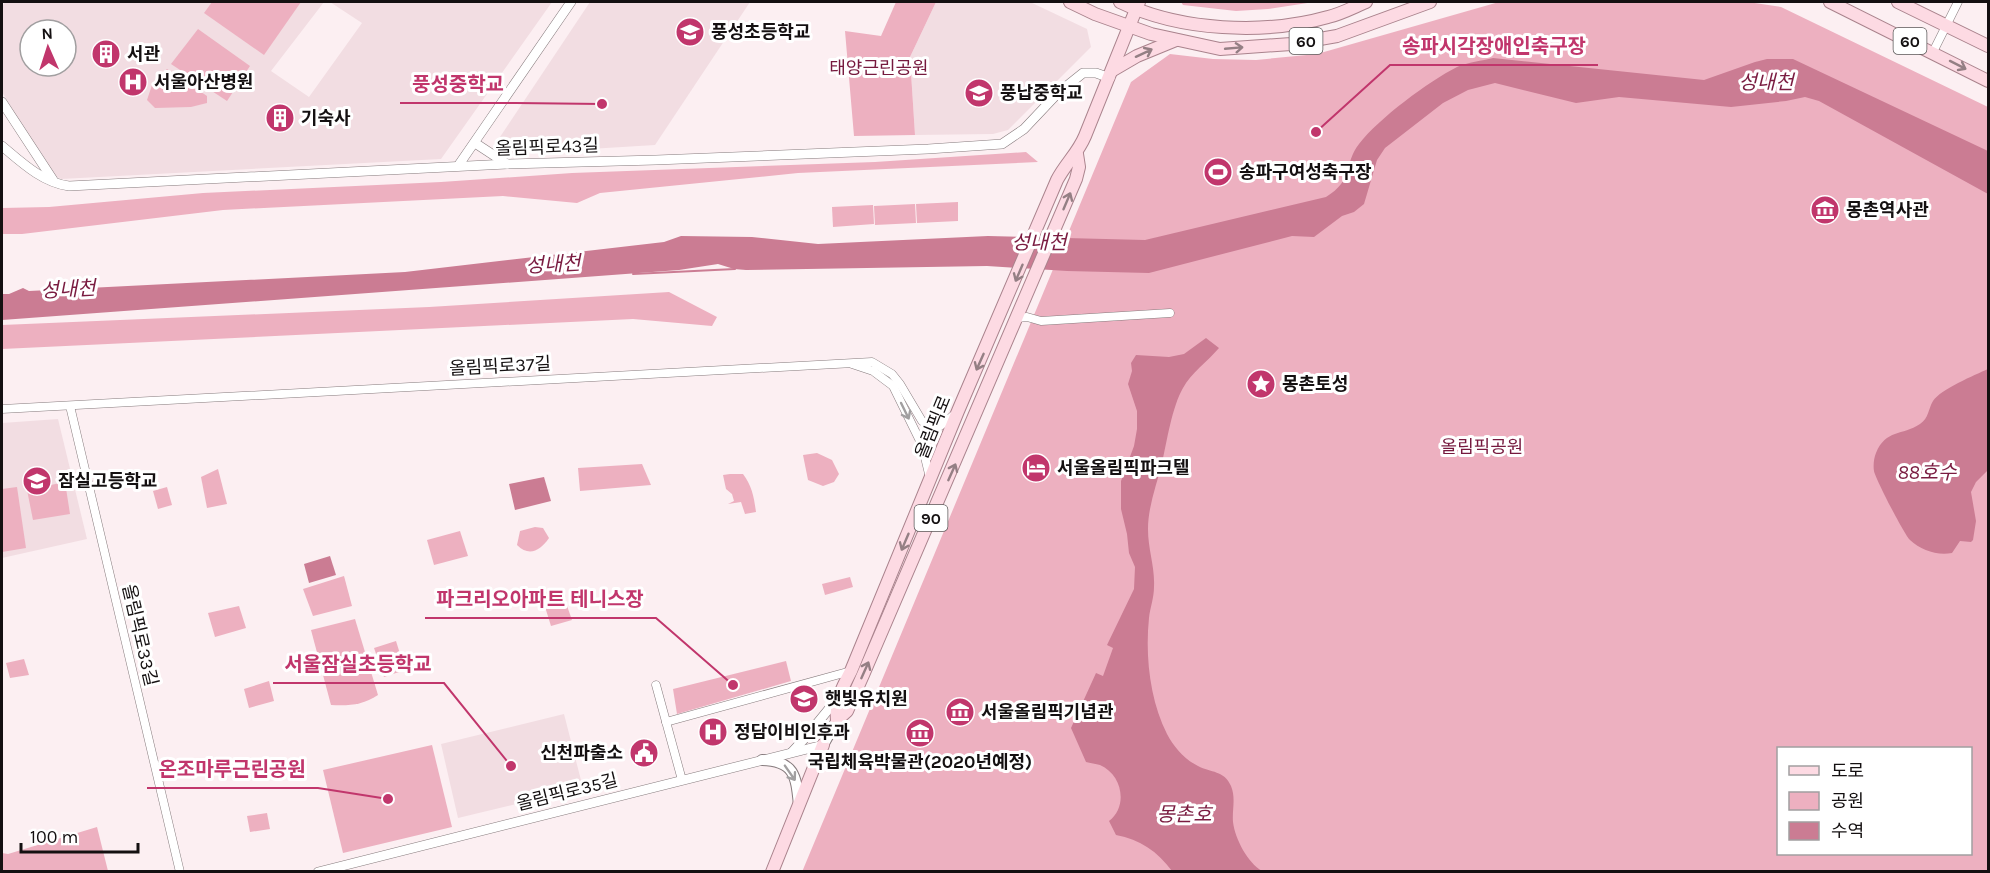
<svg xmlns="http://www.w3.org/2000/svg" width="1990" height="873" font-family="Karla,'Noto Sans KR',sans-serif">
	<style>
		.built { fill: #f2dde2; fill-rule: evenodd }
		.green { fill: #edb0c0; fill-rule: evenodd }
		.water { fill: #cb7c93 }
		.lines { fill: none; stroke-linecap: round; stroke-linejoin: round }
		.stream { stroke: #cb7c93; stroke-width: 2 }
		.minor-casing { stroke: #867b7d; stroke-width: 9 }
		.tertiary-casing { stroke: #867b7d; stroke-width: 10 }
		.secondary-casing { stroke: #867b7d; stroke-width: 12 }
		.primary-casing { stroke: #aa838d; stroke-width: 14 }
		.minor { stroke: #fff; stroke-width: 8 }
		.tertiary { stroke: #fff; stroke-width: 9 }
		.secondary { stroke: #fff; stroke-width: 10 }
		.primary { stroke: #fddae3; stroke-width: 12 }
		.oneway { stroke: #947f84 }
		.oneway2 { stroke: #a19fa0 }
		.labels { text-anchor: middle; stroke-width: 6; stroke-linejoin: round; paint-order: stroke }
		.shield { fill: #fff; stroke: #5a5858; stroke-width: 1.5 }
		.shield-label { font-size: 16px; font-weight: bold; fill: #141011 }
		.poi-label { font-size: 18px; font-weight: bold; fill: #141011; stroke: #fff; text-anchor: start }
		.park-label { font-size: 18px; fill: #76193e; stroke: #fff }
		.street-label { font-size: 18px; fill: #141011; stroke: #fff }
		.water-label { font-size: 20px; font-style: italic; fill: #7a1c41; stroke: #fff }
		.leader { fill: none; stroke: #c1366c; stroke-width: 2 }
		.callout-dot { fill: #c1366c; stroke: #fff; stroke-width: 2 }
		.callout-label { font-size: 20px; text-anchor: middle; font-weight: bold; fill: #c1366c; stroke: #fff; stroke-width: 6; stroke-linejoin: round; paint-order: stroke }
	</style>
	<rect width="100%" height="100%" fill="#fceff2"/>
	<!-- built -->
	<g class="built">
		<path d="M5 2H324L271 71 309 97 362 23 330 2H552L441 159 61 179 52 174 2 92V7ZM30 30H66V66H30Z"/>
		<polygon points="590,2 750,2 655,145 506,154 494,146"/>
		<polygon points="936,2 1030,2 1087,29 1091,47 1008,130 993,134 915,135 910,57"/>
		<polygon points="58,419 87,539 2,558 2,423"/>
		<polygon points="564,714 583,788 458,818 441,744"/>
	</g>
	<!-- green -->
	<g class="green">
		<polygon points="212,2 301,2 264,55 204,13"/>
		<polygon points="896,2 936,2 910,57 915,135 854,136 845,31 881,36"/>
		<polygon points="1181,2 1314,2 1268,9 1236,11 1183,5"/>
		<path d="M1499 2H1748L1781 7 1988 107V871L802 872 1131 82 1170 54 1213 59 1256 60 1317 54ZM1778 748H1970V854H1778Z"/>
		<polygon points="198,29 250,66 227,101 171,64"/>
		<polygon points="167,69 207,96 207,103 191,107 155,108 147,100 153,82"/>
		<polygon points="1026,152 1038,162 798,173 600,193 577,203 503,196 223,210 22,234 2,234 2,208 49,207 203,193 441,182 572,173 875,162"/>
		<polygon points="958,202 958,221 917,223 916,204"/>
		<polygon points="915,204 916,223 875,225 874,206"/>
		<polygon points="873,205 874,224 833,227 832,207"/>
		<polygon points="669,292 717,317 712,326 633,319 2,349 2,325 429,307"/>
		<polygon points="817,453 832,460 839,474 834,482 823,486 808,480 803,455"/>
		<polygon points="642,464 651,485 580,491 578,468"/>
		<polygon points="218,469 227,504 207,508 201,477"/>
		<path d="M730 474H743C752 486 754 497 756 512L745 514 741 502 728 504 734 501 732 494 726 489 723 475Z"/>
		<polygon points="65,482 70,514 33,520 27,490"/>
		<polygon points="17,487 26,548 2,552 2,489"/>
		<polygon points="167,487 172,505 158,509 153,491"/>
		<path d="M535 527 543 528 549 538C540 551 529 557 517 545L520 531Z"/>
		<polygon points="460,531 468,556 434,565 427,540"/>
		<polygon points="344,576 352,606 313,616 303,589"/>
		<polygon points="850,577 853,587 825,595 822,584"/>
		<polygon points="561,589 572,620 551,626 541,594"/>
		<polygon points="239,606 246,628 215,637 208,613"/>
		<path d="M355 619 378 695C363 705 349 706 331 705L311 630Z"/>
		<polygon points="396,641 405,670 384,677 374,648"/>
		<polygon points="24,659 29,675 10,678 6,663"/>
		<polygon points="786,661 791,681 677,714 673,689"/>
		<polygon points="269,681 274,701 249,708 244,689"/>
		<polygon points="432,745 452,827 343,853 323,770"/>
		<polygon points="267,813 270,829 250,832 247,816"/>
		<polygon points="97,827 108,871 2,871 2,853 8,854"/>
	</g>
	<!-- water -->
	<g class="water">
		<path d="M1493 58 1704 80 1755 62 1767 59H1793L1988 151V194L1819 101 1805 97 1786 101 1731 107 1619 97 1576 103 1495 83 1468 90 1443 103 1385 148 1377 160 1364 204 1354 212 1342 216 1314 237 1292 236 1149 273 1067 271 987 266 746 270 734 269 718 264 679 270 2 320V294H9L23 288 29 291 405 272 664 242 681 236 752 237 818 244 988 236 1145 240 1326 197C1354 180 1343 165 1359 144 1378 119 1429 81 1457 67 1468 62 1482 61 1493 58Z"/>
		<path d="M1206 338 1219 348C1208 361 1191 373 1183 388 1172 407 1167 441 1162 463 1157 484 1148 506 1148 529 1148 550 1155 566 1154 587 1154 598 1150 608 1149 618 1145 656 1150 700 1167 734 1174 747 1184 759 1198 766 1211 773 1224 770 1231 786 1236 798 1232 810 1233 822 1235 839 1248 863 1262 871H1172C1158 852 1140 839 1116 835L1109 821C1128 807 1123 775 1100 765 1096 764 1090 763 1086 762L1071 728 1096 673 1103 676 1113 648 1107 645 1134 589 1135 567 1129 553 1127 534 1121 509V481L1134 446 1137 429V411L1128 384 1132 371 1131 363 1136 355 1169 357 1184 354Z"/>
		<path d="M1988 369V470L1976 482 1971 492 1976 521 1973 540 1971 542 1960 541 1952 553C1937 556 1921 550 1910 540 1904 534 1875 478 1874 471 1873 466 1874 457 1876 453 1886 429 1902 436 1920 424 1929 418 1928 409 1933 401 1941 389 1975 375 1988 369Z"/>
		<polygon points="544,477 551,501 515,510 509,484"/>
		<polygon points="330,556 336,575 309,583 304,564"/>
	</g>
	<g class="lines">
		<!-- stream -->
		<polyline class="stream" points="633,274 735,269"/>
		<!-- minor casing -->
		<g class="minor-casing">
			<g id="minor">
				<polyline points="1933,52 1958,2"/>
				<polyline points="1017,318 1027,317 1041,321 1170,313"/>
				<polyline points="852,364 873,371 893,386 922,445 930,478"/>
				<polyline points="70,406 180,872"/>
				<polyline points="2,409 872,362 892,374 900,384 922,421 930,426 940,426 954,415"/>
				<polyline points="656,685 682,780"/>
				<polyline points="666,722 851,671"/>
			</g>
		</g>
		<!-- tertiary casing -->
		<g class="tertiary-casing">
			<g id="tertiary">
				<polyline points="2,102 53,180"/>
				<polyline points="475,143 507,164"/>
				<path d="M2 146C21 162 43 183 69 186L507 164 656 160 928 149 1002 144 1024 129 1058 93 1083 73H1096L1110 78"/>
				<polyline points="458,166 571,2"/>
				<polyline points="792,752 806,737 837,699"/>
				<polyline points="318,872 823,745"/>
			</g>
		</g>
		<!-- secondary casing -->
		<g class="secondary-casing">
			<g id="secondary">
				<polyline points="823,745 837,720"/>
				<path d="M762 760C795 761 796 776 799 805"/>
			</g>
		</g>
		<!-- primary casing -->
		<g class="primary-casing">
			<g id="primary">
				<polyline points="1070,2 1095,14 1151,34 1220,49 1291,44 1337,36 1430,2"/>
				<path d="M1120 2C1180 31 1264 35 1328 17 1341 14 1354 7 1366 2"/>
				<polyline points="1830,2 1988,81"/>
				<polyline points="1898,2 1988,46"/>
				<polyline points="1113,70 1137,56 1176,40"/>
				<path d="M837 720C835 701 842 688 851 671L958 411 1057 180C1066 163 1078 153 1085 136L1139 2"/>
				<polyline points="837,720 847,711 863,675 1076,179 1079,167 1077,154"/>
				<polyline points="772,872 823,745"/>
			</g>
		</g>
		<!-- minor -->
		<use href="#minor" class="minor"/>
		<!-- tertiary -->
		<use href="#tertiary" class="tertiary"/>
		<!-- secondary -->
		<use href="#secondary" class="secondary"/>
		<!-- primary -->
		<use href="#primary" class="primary"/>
	</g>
	<!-- one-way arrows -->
	<defs><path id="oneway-shaft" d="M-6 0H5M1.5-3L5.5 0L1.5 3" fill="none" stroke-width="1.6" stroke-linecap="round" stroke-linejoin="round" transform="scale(1.5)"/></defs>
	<g class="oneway">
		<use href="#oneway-shaft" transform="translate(1234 48) rotate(-5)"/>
		<use href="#oneway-shaft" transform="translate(1144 53) rotate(-25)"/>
		<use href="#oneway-shaft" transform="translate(1958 65) rotate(27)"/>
		<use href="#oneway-shaft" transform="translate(1067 201) rotate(-67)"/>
		<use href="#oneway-shaft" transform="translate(1019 273) rotate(113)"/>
		<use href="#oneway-shaft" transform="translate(980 362) rotate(114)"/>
		<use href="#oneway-shaft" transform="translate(952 472) rotate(-66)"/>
		<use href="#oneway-shaft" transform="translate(905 542) rotate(113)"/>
		<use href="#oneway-shaft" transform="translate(865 670) rotate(-66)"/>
	</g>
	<g class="oneway2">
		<use href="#oneway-shaft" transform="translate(905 411) rotate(64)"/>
		<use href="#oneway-shaft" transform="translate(790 773) rotate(55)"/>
	</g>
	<!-- icons -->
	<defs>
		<g id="school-disc" transform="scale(1.5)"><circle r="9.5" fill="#c1366c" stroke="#fff"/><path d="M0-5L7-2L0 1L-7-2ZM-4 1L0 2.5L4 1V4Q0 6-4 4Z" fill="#fff"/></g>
		<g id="building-disc" transform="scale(1.5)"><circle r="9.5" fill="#c1366c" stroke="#fff"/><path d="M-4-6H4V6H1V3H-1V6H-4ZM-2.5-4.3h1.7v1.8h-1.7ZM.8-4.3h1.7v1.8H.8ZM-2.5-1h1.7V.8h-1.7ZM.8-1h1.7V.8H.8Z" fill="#fff"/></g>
		<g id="hospital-disc" transform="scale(1.5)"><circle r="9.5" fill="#c1366c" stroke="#fff"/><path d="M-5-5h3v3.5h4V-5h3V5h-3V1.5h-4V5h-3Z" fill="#fff"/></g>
		<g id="stadium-disc" transform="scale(1.5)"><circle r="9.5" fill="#c1366c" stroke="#fff"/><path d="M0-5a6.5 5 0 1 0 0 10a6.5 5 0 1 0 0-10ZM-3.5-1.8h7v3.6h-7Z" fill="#fff"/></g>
		<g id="museum-disc" transform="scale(1.5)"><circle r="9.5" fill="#c1366c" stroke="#fff"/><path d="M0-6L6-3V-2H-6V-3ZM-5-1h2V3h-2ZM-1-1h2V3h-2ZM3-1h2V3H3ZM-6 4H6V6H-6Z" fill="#fff"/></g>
		<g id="sight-disc" transform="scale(1.5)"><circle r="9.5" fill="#c1366c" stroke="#fff"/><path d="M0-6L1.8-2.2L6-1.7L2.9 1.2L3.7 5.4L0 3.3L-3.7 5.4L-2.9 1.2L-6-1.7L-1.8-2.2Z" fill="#fff"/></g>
		<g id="hotel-disc" transform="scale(1.5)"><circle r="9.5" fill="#c1366c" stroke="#fff"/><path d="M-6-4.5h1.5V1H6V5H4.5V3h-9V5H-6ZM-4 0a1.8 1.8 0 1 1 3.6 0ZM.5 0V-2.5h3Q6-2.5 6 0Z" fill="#fff"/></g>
		<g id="civic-disc" transform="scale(1.5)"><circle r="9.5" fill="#c1366c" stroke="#fff"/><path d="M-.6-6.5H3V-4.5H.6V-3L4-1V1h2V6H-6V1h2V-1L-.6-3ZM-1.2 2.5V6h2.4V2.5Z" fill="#fff"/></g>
	</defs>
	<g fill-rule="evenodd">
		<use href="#school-disc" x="690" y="32"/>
		<use href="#building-disc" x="106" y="54"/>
		<use href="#hospital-disc" x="133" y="82"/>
		<use href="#school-disc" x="979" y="93"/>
		<use href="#building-disc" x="280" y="118"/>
		<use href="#stadium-disc" x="1218" y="172"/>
		<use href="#museum-disc" x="1825" y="210"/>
		<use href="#sight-disc" x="1261" y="384"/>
		<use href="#hotel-disc" x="1036" y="468"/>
		<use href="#school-disc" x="37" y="481"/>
		<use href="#school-disc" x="804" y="699"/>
		<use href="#museum-disc" x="960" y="712"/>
		<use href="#hospital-disc" x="713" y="732"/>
		<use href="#museum-disc" x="920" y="733"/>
		<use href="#civic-disc" x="644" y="753"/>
	</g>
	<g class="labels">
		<!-- shield labels -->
		<g class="shield">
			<rect x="1289.5" y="28" width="33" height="26" rx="4.5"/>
			<rect x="1893.5" y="28" width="33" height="26" rx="4.5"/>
			<rect x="914.5" y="505" width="33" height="26" rx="4.5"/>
		</g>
		<g class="shield-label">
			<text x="1306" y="47">60</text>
			<text x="1910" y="47">60</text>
			<text x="931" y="524">90</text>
		</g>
		<!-- poi labels -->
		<g class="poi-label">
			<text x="711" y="38">풍성초등학교</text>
			<text x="127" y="60">서관</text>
			<text x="154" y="88">서울아산병원</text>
			<text x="1000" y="99">풍납중학교</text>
			<text x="301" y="124">기숙사</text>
			<text x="1239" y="178">송파구여성축구장</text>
			<text x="1846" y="216">몽촌역사관</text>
			<text x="1282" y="390">몽촌토성</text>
			<text x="1057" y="474">서울올림픽파크텔</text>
			<text x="58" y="487">잠실고등학교</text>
			<text x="825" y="705">햇빛유치원</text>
			<text x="981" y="718">서울올림픽기념관</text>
			<text x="734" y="738">정담이비인후과</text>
			<text x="623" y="759" text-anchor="end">신천파출소</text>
			<text x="920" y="768" text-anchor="middle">국립체육박물관(2020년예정)</text>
		</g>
		<!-- park labels -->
		<g class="park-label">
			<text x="879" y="74">태양근린공원</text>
			<text x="1482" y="453">올림픽공원</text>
		</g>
		<!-- street labels -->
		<g class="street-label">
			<text transform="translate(547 147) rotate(-2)" y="6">올림픽로43길</text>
			<text transform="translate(500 366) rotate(-3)" y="6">올림픽로37길</text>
			<text transform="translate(933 427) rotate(-68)" y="6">올림픽로</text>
			<text transform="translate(140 635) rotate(77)" y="6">올림픽로33길</text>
			<text transform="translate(567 792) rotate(-14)" y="6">올림픽로35길</text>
		</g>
		<!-- water labels -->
		<g class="water-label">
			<text x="1766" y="89">성내천</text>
			<text x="1039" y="249">성내천</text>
			<text transform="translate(553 264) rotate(-3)" y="7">성내천</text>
			<text transform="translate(68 289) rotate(-3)" y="7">성내천</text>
			<text x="1927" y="479">88호수</text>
			<text x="1184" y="821">몽촌호</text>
		</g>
	</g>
	<!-- callouts -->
	<path class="leader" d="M1316 132L1390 65H1598M602 104L516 103H400M733 685L656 618H425M511 766L444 683H273M388 799L318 788H147"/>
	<g class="callout-dot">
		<circle cx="1316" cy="132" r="6"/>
		<circle cx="602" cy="104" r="6"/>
		<circle cx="733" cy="685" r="6"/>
		<circle cx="511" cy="766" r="6"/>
		<circle cx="388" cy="799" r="6"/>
	</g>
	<g class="callout-label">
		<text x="1494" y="53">송파시각장애인축구장</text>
		<text x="458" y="91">풍성중학교</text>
		<text x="540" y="606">파크리오아파트 테니스장</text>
		<text x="358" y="671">서울잠실초등학교</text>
		<text x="232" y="776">온조마루근린공원</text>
	</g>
	<!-- border -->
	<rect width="1990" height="873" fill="none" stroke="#141011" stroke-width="6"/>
	<!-- legend -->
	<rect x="1777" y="747" width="195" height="108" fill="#ffffff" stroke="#a19fa0" stroke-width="1.5"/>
	<rect x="1789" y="766" width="30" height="9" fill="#fddae3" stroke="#a19fa0" stroke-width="1.5"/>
	<text x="1831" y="777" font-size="18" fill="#141011">도로</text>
	<rect x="1789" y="792" width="30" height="18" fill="#edb0c0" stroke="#a19fa0" stroke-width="1.5"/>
	<text x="1831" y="807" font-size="18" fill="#141011">공원</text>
	<rect x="1789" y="822" width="30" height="18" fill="#cb7c93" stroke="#a19fa0" stroke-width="1.5"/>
	<text x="1831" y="837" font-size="18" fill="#141011">수역</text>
	<!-- north arrow -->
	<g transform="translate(48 48) rotate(357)"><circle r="28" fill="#ffffff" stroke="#a19fa0" stroke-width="1.5"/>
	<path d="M0-4.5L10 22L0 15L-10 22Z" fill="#c1366c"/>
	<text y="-9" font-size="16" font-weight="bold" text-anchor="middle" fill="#141011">N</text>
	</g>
	<!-- scale -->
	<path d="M21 843v9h117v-9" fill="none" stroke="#141011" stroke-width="3"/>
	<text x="30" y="843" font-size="18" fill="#141011" stroke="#ffffff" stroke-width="4.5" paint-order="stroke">100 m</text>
</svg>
